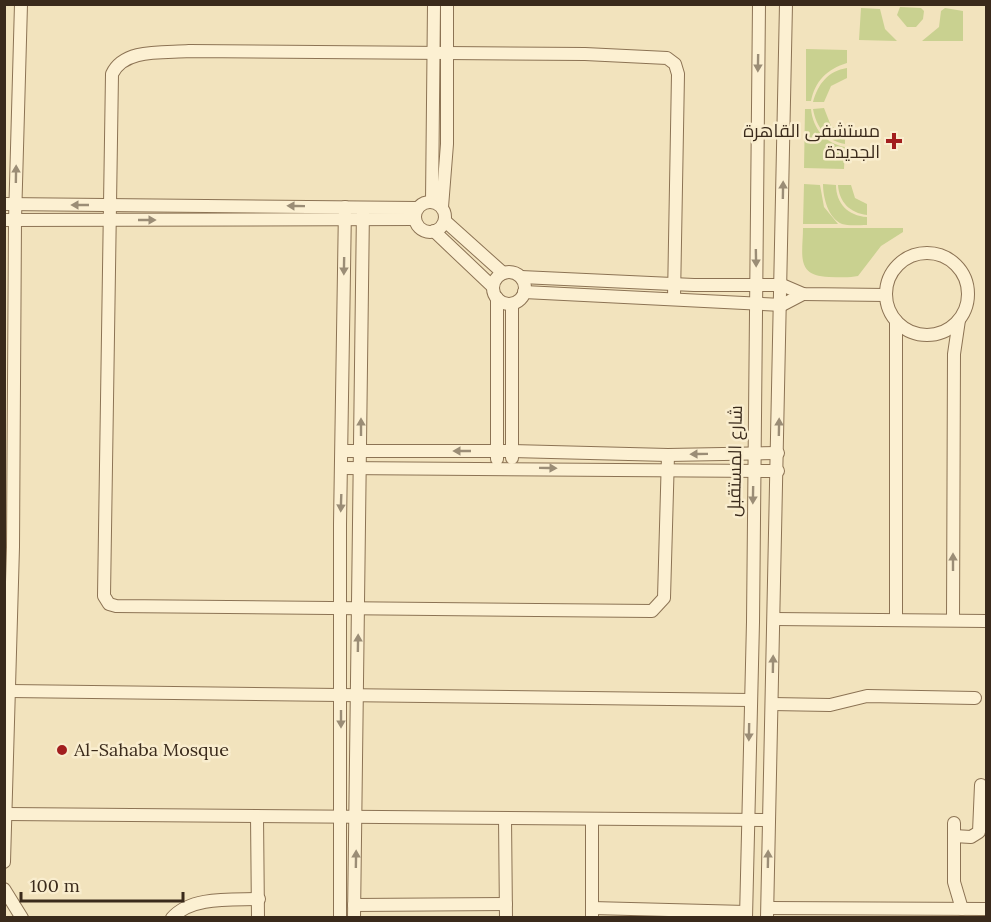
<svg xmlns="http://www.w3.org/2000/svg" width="991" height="922" font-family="Lora,Cairo,serif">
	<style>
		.green { fill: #c9d190 }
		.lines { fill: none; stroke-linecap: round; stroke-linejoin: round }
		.minor-casing { stroke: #8c7354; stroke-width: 14 }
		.minor { stroke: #fcf0d2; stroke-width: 12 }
		.oneway { fill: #9b8d76 }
		.poi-dot { fill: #a21e1e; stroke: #f9edce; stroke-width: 2 }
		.labels { text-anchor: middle; stroke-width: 5; stroke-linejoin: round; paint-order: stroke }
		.poi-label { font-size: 18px; fill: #3a2a1b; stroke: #f9edce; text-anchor: end }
		.street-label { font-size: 18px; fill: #3a2a1b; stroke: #f9edce }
	</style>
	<rect width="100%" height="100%" fill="#f2e3bd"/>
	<!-- green -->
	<g class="green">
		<polygon points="900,7 921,8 924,11 923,19 916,27 907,27 897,15"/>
		<polygon points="861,8 880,9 885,29 897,41 859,40"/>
		<polygon points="945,8 963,11 963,41 922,41 939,27 941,11"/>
		<path d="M806 49 847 50V63C827 69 815 81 811 101H806Z"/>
		<path d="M847 68V78L831 86 824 102H813C818 84 828 71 847 68Z"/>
		<path d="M824 108 831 126 845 134V144C826 141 816 126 813 109Z"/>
		<path d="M805 109H811C813 129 825 143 845 147L844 169 804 168Z"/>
		<polygon points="804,184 820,185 824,207 838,224 803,224"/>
		<path d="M823 184 836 185C836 203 848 216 867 217V225C859 225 848 226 842 224 828 218 823 197 823 184Z"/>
		<path d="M838 185H851L855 198 867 204V215C850 213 839 202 838 185Z"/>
		<path d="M803 228H903V232L881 246 858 276C849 278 839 277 829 277 795 276 803 254 803 228Z"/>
	</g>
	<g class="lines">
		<!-- minor casing -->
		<g class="minor-casing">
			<g id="minor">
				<polyline points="432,201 434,4"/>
				<circle cx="430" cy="217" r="15"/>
				<polyline points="4,204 417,208"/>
				<polyline points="442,207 447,144 447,4"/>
				<polyline points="4,220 415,219"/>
				<polyline points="445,221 503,273"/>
				<polyline points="434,231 493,287"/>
				<circle cx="927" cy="294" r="41"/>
				<circle cx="509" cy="288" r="16"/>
				<polyline points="521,277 694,285 782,285 803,294 886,295"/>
				<polyline points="524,292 782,305 803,294"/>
				<polyline points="497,298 497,459"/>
				<polyline points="512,304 512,458"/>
				<polyline points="896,321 896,620"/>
				<polyline points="342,451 512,451 668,455 778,453"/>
				<path d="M668 455 664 598 652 611 116 606 109 604 104 596 112 74C124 48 164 53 189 51L585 54 667 58 675 64 678 74 674 298"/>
				<polyline points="342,468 778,471"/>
				<polyline points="774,619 986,621"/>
				<polyline points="953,620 954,354 959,320"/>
				<polyline points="10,691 750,700"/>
				<polyline points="772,704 830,705 867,696 975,698"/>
				<polyline points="7,814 769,820"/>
				<polyline points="257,816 258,918"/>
				<polyline points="505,818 506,918"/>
				<polyline points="592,819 592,918"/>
				<polyline points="954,823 954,882 962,909"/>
				<polyline points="954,836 971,837 979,832 981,785"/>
				<polyline points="4,862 13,547 15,220 21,4"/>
				<polyline points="4,889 22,918"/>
				<polyline points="354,905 506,904"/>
				<polyline points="592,908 746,912"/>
				<polyline points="768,908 986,909"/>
				<path d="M172 918C191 896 232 900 259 899"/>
				<polyline points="340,918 340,524 345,207"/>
				<polyline points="354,918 363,208"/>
				<polyline points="746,918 753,622 759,4"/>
				<polyline points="767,918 786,4"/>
			</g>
		</g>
		<!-- minor -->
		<use href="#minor" class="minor"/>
	</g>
	<!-- one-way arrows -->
	<defs><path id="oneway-solid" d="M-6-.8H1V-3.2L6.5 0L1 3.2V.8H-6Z" transform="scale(1.5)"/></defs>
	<g class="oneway">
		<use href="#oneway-solid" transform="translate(758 63) rotate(91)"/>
		<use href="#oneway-solid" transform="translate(16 174) rotate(-89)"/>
		<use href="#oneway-solid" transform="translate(783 190) rotate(-89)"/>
		<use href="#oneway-solid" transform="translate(80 205) rotate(-180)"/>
		<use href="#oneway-solid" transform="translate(296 206) rotate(-179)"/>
		<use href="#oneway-solid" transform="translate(147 220)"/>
		<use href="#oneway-solid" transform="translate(756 258) rotate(89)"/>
		<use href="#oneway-solid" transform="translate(344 266) rotate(91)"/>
		<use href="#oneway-solid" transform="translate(361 427) rotate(-90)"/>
		<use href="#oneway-solid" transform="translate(779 427) rotate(-89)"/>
		<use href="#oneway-solid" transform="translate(462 451) rotate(180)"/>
		<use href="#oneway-solid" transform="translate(699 454) rotate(179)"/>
		<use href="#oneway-solid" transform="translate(548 468) rotate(1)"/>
		<use href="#oneway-solid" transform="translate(753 495) rotate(91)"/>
		<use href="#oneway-solid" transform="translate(341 503) rotate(92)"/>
		<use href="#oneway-solid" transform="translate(953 562) rotate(-90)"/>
		<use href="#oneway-solid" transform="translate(358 643) rotate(-89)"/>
		<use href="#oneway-solid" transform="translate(773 664) rotate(-89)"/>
		<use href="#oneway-solid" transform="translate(341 719) rotate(90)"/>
		<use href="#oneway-solid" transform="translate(749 732) rotate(91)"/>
		<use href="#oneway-solid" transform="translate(356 859) rotate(-89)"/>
		<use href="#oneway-solid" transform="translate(768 859) rotate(-89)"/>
	</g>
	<!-- markers -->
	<g class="poi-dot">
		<path d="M891 132h6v6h6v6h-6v6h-6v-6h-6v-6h6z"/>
		<circle cx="62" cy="750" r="6"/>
	</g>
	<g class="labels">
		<!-- poi labels -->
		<g class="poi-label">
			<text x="880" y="137">مستشفى القاهرة<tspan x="880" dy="21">الجديدة</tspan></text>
			<text x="74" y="756" text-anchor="start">Al-Sahaba Mosque</text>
		</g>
		<!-- street labels -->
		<g class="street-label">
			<text transform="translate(735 461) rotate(-89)" y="6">شارع المستقبل</text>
		</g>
	</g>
	<!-- border -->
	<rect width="991" height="922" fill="none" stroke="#3a2a1b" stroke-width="12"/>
	<!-- scale -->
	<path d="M21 892v9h162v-9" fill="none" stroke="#3a2a1b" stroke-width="3"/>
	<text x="30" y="892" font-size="18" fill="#3a2a1b" stroke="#f9edce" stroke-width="4.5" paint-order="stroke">100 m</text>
</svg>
